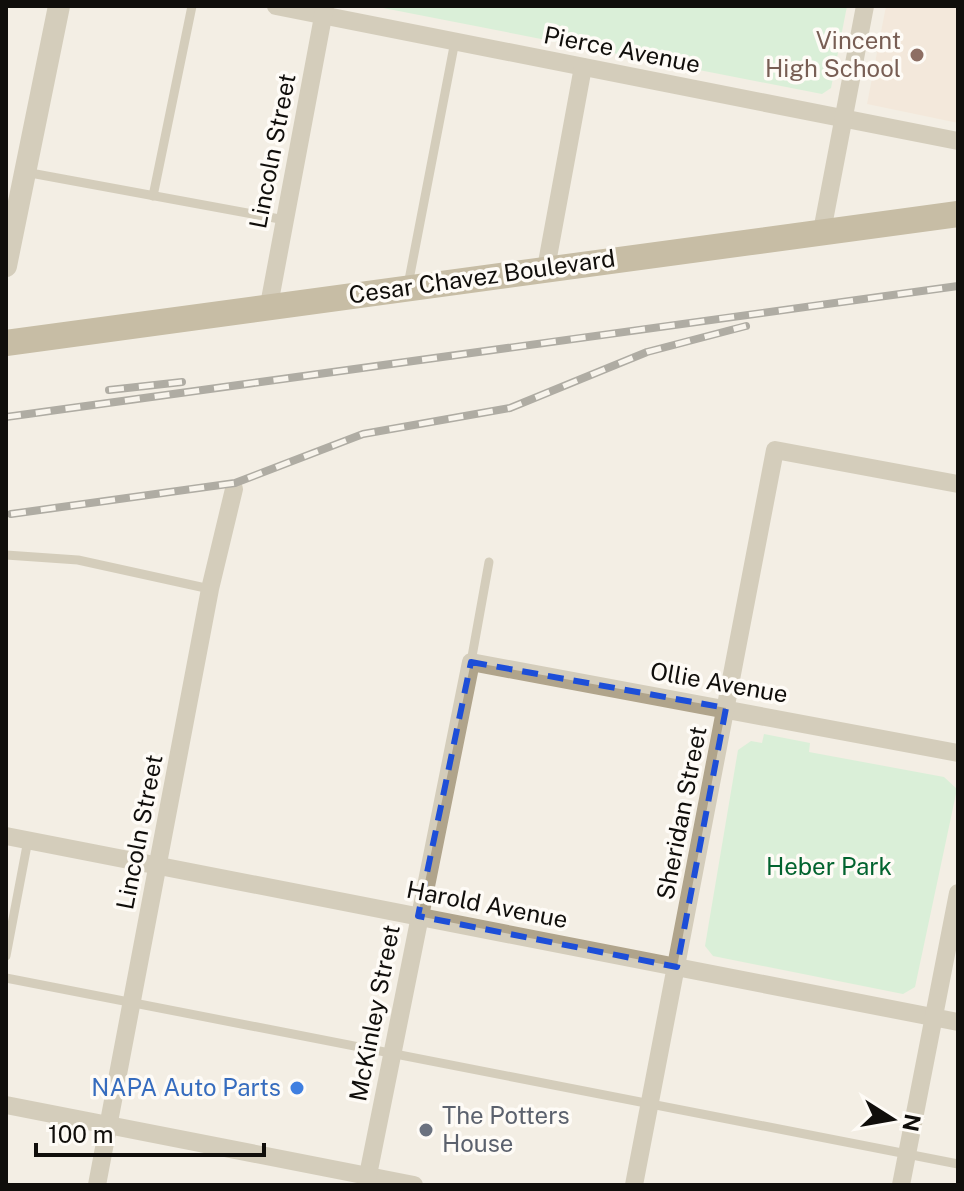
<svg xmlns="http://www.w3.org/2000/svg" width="964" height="1191" font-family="'Public Sans',sans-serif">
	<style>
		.education { fill: #f4e1d1 }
		.green { fill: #bdf0c9 }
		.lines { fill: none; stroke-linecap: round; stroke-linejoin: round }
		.service { stroke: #b0a48b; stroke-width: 9 }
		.minor { stroke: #b0a48b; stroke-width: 18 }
		.tertiary { stroke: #b0a48b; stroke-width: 22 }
		.secondary { stroke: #92805a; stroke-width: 26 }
		.rail-casing { stroke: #5e5b56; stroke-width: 8 }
		.rail { stroke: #fefbf6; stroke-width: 5; stroke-dasharray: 15; stroke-linecap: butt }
		.marked { fill: none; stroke: #1d4ed8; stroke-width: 6; stroke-dasharray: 16 10; stroke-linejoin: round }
		.education-dot { fill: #8d6e63; stroke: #fefbf6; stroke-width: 3 }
		.shop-dot { fill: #3f7fe0; stroke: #fefbf6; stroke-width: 3 }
		.worship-dot { fill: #6b7280; stroke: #fefbf6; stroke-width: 3 }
		.labels { text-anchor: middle; stroke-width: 7; stroke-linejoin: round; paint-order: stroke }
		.education-label { font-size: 24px; fill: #785e54; stroke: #fefbf6; text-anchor: end }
		.street-label { font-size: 24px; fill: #100e0b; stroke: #fefbf6 }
		.park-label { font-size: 24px; fill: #02632f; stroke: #fefbf6 }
		.shop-label { font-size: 24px; fill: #366cbe; stroke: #fefbf6; text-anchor: end }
		.worship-label { font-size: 24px; fill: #5b616d; stroke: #fefbf6; text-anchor: start }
	</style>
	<rect width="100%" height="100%" fill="#f3eee4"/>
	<!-- education -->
	<polygon class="education" points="886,6 958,6 958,123 867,104"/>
	<!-- green -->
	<g class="green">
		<polygon points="373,6 847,6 831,88 822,94"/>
		<polygon points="764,734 810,743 809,752 944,777 957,789 915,987 903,994 713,956 705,946 738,750 751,741 762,743"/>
	</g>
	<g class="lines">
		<!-- service -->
		<g class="service">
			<polyline points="25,172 285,220"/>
			<polyline points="153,196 192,6"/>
			<polyline points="408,285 455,41"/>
			<polyline points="6,555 78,560 210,589"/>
			<polyline points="471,662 489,562"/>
			<polyline points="6,956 28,840"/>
			<polyline points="6,978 958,1164"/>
		</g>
		<!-- minor -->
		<g class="minor">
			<polyline points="276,6 958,141"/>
			<polyline points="822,231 865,6"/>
			<polyline points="546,268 583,67"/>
			<polyline points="269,305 325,6"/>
			<polyline points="6,836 958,1022"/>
			<polyline points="6,1105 414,1185"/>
			<polyline points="97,1185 210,589 234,489"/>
			<polyline points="366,1185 471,662 958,753"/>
			<polyline points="634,1185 775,450 958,484"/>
			<polyline points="901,1185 958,893"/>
		</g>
		<!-- tertiary -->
		<polyline class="tertiary" points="6,266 59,6"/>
		<!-- secondary -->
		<polyline class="secondary" points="6,343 958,214"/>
		<!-- rail casing -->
		<g class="rail-casing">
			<g id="rail">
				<polyline points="109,390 182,382"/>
				<polyline points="6,417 958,286"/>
				<polyline points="11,514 235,483 363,434 510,408 647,352 746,326"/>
			</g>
		</g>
		<!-- rail -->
		<use href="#rail" class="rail"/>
	</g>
	<!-- marked area -->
	<path d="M0 0H964V1191H0ZM471 662 726 708 677 967 418 916Z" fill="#f3eee4" fill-opacity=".55" fill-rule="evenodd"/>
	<path class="marked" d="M471 662 726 708 677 967 418 916Z"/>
	<!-- markers -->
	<circle class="education-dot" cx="917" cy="55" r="8"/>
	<circle class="shop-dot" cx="297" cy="1088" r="8"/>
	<circle class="worship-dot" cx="426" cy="1130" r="8"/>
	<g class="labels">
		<!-- education labels -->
		<g class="education-label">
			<text x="901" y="49">Vincent<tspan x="901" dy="28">High School</tspan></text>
		</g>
		<!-- street labels -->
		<g class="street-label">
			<text transform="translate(622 50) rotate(11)" y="8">Pierce Avenue</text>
			<text transform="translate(273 151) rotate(-79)" y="8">Lincoln Street</text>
			<text transform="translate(482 277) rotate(-8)" y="8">Cesar Chavez Boulevard</text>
			<text transform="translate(719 683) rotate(10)" y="8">Ollie Avenue</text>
			<text transform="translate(682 813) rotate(-79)" y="8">Sheridan Street</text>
			<text transform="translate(140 832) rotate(-79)" y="8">Lincoln Street</text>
			<text transform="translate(487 905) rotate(11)" y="8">Harold Avenue</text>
			<text transform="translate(375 1013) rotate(-79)" y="8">McKinley Street</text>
		</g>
		<!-- park labels -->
		<g class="park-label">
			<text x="829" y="875">Heber Park</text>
		</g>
		<!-- shop labels -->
		<g class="shop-label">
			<text x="281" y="1096">NAPA Auto Parts</text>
		</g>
		<!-- worship labels -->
		<g class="worship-label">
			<text x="442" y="1124">The Potters<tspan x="442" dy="28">House</tspan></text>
		</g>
	</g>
	<!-- border -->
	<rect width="964" height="1191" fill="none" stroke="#100e0b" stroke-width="16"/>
	<!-- north arrow -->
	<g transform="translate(892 1119) rotate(101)" stroke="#fefbf6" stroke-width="6" paint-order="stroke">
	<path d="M0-6L14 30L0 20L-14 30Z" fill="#100e0b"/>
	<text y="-12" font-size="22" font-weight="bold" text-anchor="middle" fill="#100e0b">N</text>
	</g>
	<!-- scale -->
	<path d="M36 1143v12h228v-12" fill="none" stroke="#100e0b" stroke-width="4"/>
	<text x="48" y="1143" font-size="24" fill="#100e0b" stroke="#fefbf6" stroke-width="6" paint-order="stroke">100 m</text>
</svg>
